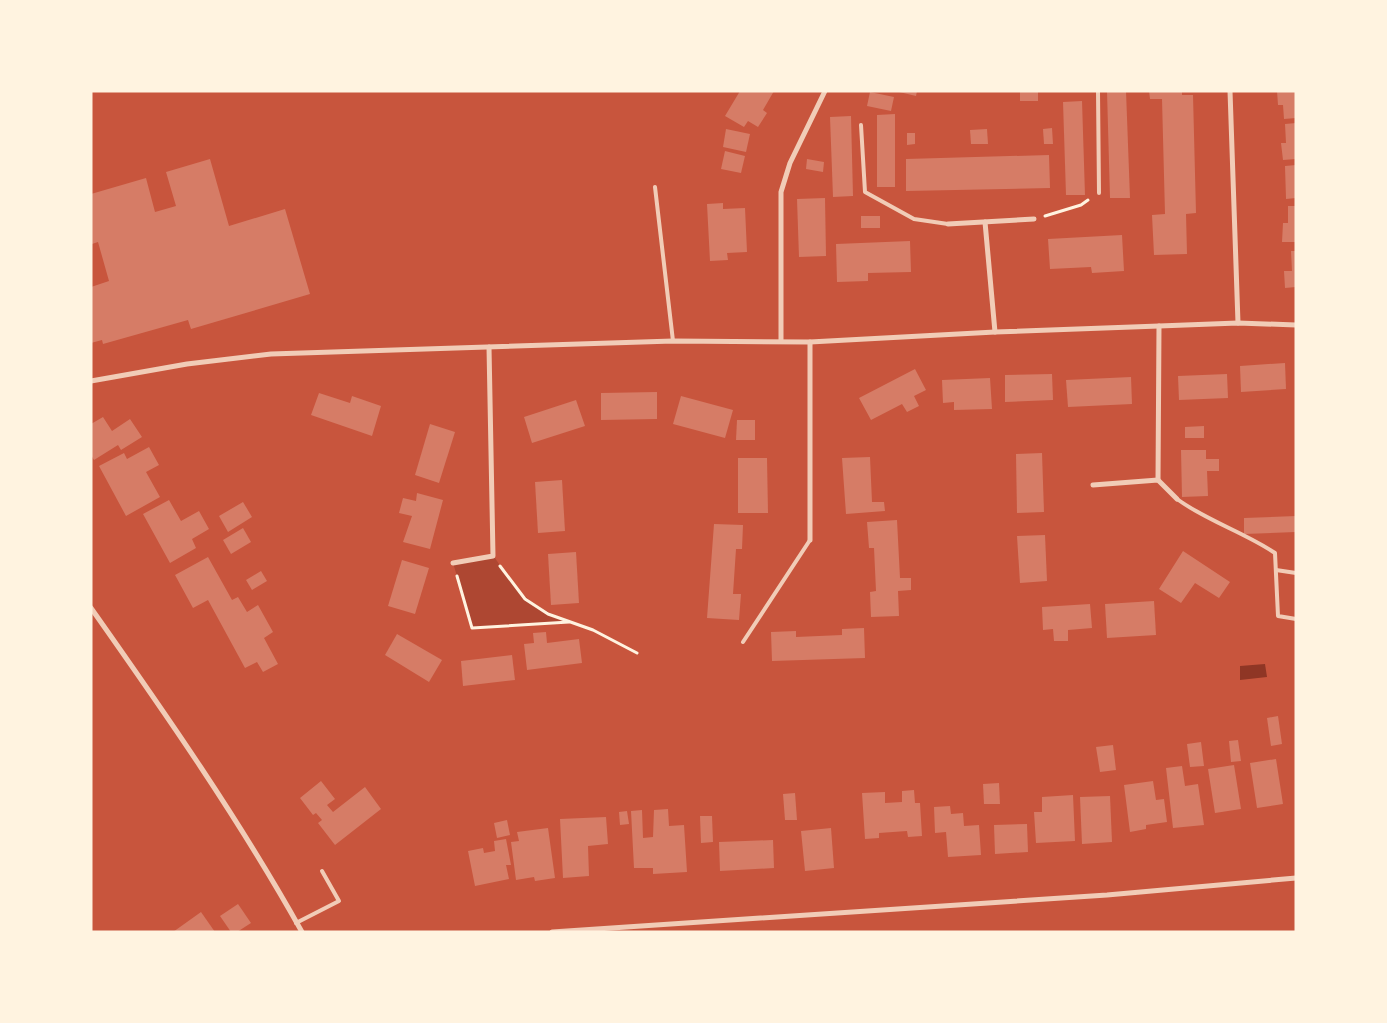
<svg xmlns="http://www.w3.org/2000/svg" width="1387" height="1023" font-family="'Public Sans',sans-serif">
	<style>
		.green { fill: #ae4732 }
		.water { fill: #8f3625 }
		.building { fill: #d67c66 }
		.lines { fill: none; stroke-linecap: round; stroke-linejoin: round }
		.path { stroke: #fff3e0; stroke-width: 3 }
		.service { stroke: #f1ccb7; stroke-width: 4 }
		.minor { stroke: #f1ccb7; stroke-width: 5 }
	</style>
	<rect width="100%" height="100%" fill="#c8553d"/>
	<!-- green -->
	<path class="green" d="M493 555C517 591 529 607 571 621L473 628 453 563Z"/>
	<!-- water -->
	<polygon class="water" points="1265,664 1267,677 1240,680 1240,666"/>
	<!-- building -->
	<g class="building">
		<polygon points="740,91 774,91 763,110 767,113 758,127 748,121 744,127 725,116"/>
		<polygon points="895,91 917,91 916,96"/>
		<rect x="1020" y="91" width="18" height="10"/>
		<polygon points="1107,91 1126,91 1130,198 1110,198"/>
		<polygon points="1149,91 1182,91 1182,95 1193,95 1196,213 1186,214 1187,254 1154,255 1152,215 1165,214 1162,99 1150,99"/>
		<polygon points="1277,91 1296,91 1296,118 1284,119 1283,105 1278,105"/>
		<polygon points="870,92 894,97 891,111 867,106"/>
		<polygon points="1082,101 1085,195 1066,195 1063,102"/>
		<polygon points="895,114 895,187 877,187 877,115"/>
		<polygon points="851,116 853,196 833,197 830,117"/>
		<polygon points="1296,123 1296,159 1283,160 1281,143 1286,143 1285,124"/>
		<polygon points="1052,128 1053,144 1044,144 1043,129"/>
		<polygon points="726,129 750,134 746,152 723,147"/>
		<polygon points="987,129 988,144 971,144 970,130"/>
		<polygon points="907,133 915,133 915,144 907,145"/>
		<polygon points="725,151 745,156 741,173 721,169"/>
		<polygon points="1049,155 1050,188 906,191 906,159"/>
		<polygon points="210,159 229,226 285,209 310,294 191,329 188,320 103,344 102,340 91,343 91,287 109,281 98,242 92,244 91,241 91,194 146,178 155,212 176,206 166,172"/>
		<polygon points="807,159 824,162 823,172 806,169"/>
		<polygon points="1296,165 1296,198 1286,199 1285,166"/>
		<polygon points="825,198 826,256 799,257 797,199"/>
		<polygon points="723,203 723,209 745,208 747,252 727,253 728,260 710,261 707,204"/>
		<polygon points="1288,206 1296,206 1296,242 1282,242 1283,223 1288,223"/>
		<rect x="861" y="216" width="19" height="12"/>
		<polygon points="1122,235 1124,271 1092,273 1091,267 1050,269 1048,239"/>
		<polygon points="910,241 911,272 868,273 868,281 837,282 836,244"/>
		<polygon points="1291,251 1296,251 1296,287 1285,288 1284,271 1292,271"/>
		<polygon points="1285,363 1286,389 1241,392 1240,366"/>
		<polygon points="915,369 926,390 914,396 919,406 907,412 902,404 871,420 859,398"/>
		<polygon points="1052,374 1053,400 1005,402 1005,375"/>
		<polygon points="1227,374 1228,398 1179,400 1178,376"/>
		<polygon points="1131,377 1132,404 1068,407 1066,380"/>
		<polygon points="990,378 992,409 954,410 954,402 943,403 942,380"/>
		<polygon points="657,392 657,419 601,420 601,393"/>
		<polygon points="319,393 350,403 352,396 381,406 372,436 311,415"/>
		<polygon points="681,396 733,410 725,438 673,424"/>
		<polygon points="576,400 585,426 532,443 524,417"/>
		<polygon points="103,417 112,431 130,419 142,437 121,450 118,445 94,460 91,455 91,424"/>
		<polygon points="737,420 755,420 755,440 736,440"/>
		<polygon points="430,424 455,432 439,483 415,475"/>
		<polygon points="1204,426 1204,438 1185,438 1185,427"/>
		<polygon points="149,447 159,465 146,472 160,497 126,516 99,466 124,453 127,459"/>
		<polygon points="1181,450 1206,450 1206,459 1219,459 1219,471 1207,471 1208,496 1182,497"/>
		<polygon points="1042,453 1044,512 1017,513 1016,454"/>
		<polygon points="870,457 872,502 884,502 885,511 846,514 842,458"/>
		<polygon points="738,458 767,458 768,513 738,513"/>
		<polygon points="562,480 565,531 538,533 535,482"/>
		<polygon points="417,493 443,500 430,549 403,542 412,516 399,513 403,498 416,501"/>
		<polygon points="169,500 181,521 199,511 209,529 192,539 196,548 170,563 143,514"/>
		<polygon points="243,502 252,517 228,532 219,516"/>
		<polygon points="1296,516 1296,532 1244,534 1244,518"/>
		<polygon points="897,520 900,578 911,578 911,590 898,591 899,616 871,617 870,592 876,591 874,548 869,548 867,522"/>
		<polygon points="714,524 743,525 742,549 736,549 733,594 741,594 739,620 707,618"/>
		<polygon points="243,528 251,542 231,554 223,540"/>
		<polygon points="1045,535 1047,581 1020,583 1017,536"/>
		<polygon points="1183,551 1230,582 1219,598 1195,583 1181,603 1159,589"/>
		<polygon points="576,552 579,603 551,605 548,554"/>
		<polygon points="208,557 232,600 238,597 247,612 258,605 273,632 264,638 278,664 263,672 257,662 245,668 208,600 193,608 175,575"/>
		<polygon points="402,560 429,568 415,614 388,606"/>
		<polygon points="261,571 267,581 252,590 246,580"/>
		<polygon points="1154,601 1156,635 1107,638 1105,604"/>
		<polygon points="1090,604 1092,628 1068,630 1068,641 1054,641 1053,629 1043,630 1042,607"/>
		<polygon points="864,628 865,658 772,661 771,632 796,631 796,637 842,635 842,629"/>
		<polygon points="546,632 547,643 579,639 582,663 527,670 524,644 534,643 533,633"/>
		<polygon points="397,634 442,660 429,682 385,655"/>
		<polygon points="512,655 515,680 463,686 461,661"/>
		<polygon points="1278,716 1282,744 1271,746 1267,718"/>
		<polygon points="1238,740 1241,761 1231,762 1229,741"/>
		<polygon points="1201,742 1204,766 1190,767 1187,744"/>
		<polygon points="1113,745 1116,770 1100,772 1096,747"/>
		<polygon points="1276,759 1283,804 1257,808 1250,763"/>
		<polygon points="1234,765 1241,809 1215,813 1208,769"/>
		<polygon points="1182,766 1185,786 1198,784 1204,825 1173,828 1166,768"/>
		<polygon points="321,781 335,799 327,805 333,812 365,787 381,809 335,845 318,823 322,820 316,813 313,815 300,798"/>
		<polygon points="1153,781 1156,800 1164,799 1167,822 1146,825 1146,829 1130,832 1124,785"/>
		<polygon points="999,783 1000,804 984,804 983,784"/>
		<polygon points="914,790 915,803 920,803 922,836 908,837 907,831 879,833 879,838 865,839 862,793 885,792 885,803 902,802 902,791"/>
		<polygon points="795,793 797,820 785,820 783,794"/>
		<polygon points="1073,795 1075,841 1036,843 1034,812 1042,812 1042,797"/>
		<polygon points="1110,796 1112,842 1082,844 1080,797"/>
		<polygon points="950,806 951,814 963,813 964,826 979,825 981,855 948,857 946,832 935,833 934,807"/>
		<polygon points="668,809 669,826 684,825 687,872 653,874 653,868 634,868 631,811 642,810 643,838 653,837 654,810"/>
		<polygon points="627,811 629,824 620,825 619,812"/>
		<polygon points="700,816 712,816 713,842 701,843"/>
		<polygon points="606,817 608,844 588,846 589,876 563,878 560,819"/>
		<polygon points="507,820 510,835 497,838 494,823"/>
		<polygon points="1027,824 1028,852 995,854 994,825"/>
		<polygon points="548,828 555,878 535,881 534,877 516,880 511,842 519,841 517,832"/>
		<polygon points="831,828 834,868 805,871 801,831"/>
		<polygon points="506,839 511,865 506,865 509,879 475,886 468,851 483,848 484,853 495,851 494,841"/>
		<polygon points="773,840 774,868 720,871 719,842"/>
		<polygon points="238,904 251,923 237,932 231,932 220,916"/>
		<polygon points="201,912 215,932 173,932"/>
	</g>
	<g class="lines">
		<!-- path -->
		<g class="path">
			<polyline points="1045,216 1081,205 1088,200"/>
			<polyline points="500,566 525,599 548,614 593,630 637,653"/>
			<polyline points="457,576 472,628 569,622"/>
		</g>
		<!-- service -->
		<g class="service">
			<polyline points="1098,91 1099,193"/>
			<polyline points="861,125 865,192 914,219 948,224"/>
			<polyline points="655,187 673,341"/>
			<path d="M1177 499C1207 521 1244 532 1275 553L1278 616 1296 619"/>
			<polyline points="1276,570 1296,573"/>
			<polyline points="743,642 810,540"/>
			<polyline points="296,923 339,901 322,871"/>
		</g>
		<!-- minor -->
		<g class="minor">
			<polyline points="1230,91 1238,323"/>
			<polyline points="985,222 995,332"/>
			<polyline points="948,224 1034,219"/>
			<polyline points="781,341 781,192 790,163 825,91"/>
			<polyline points="91,381 187,364 271,354 673,341 810,342 995,332 1159,326 1238,323 1296,325"/>
			<polyline points="1158,480 1159,326"/>
			<polyline points="1093,485 1158,480 1177,499"/>
			<polyline points="810,540 810,342"/>
			<polyline points="453,563 493,556 489,347"/>
			<path d="M91 608C165 713 239 819 302 932"/>
			<polyline points="552,932 1107,895 1296,878"/>
		</g>
	</g>
	<!-- border -->
	<rect width="1387" height="1023" fill="none" stroke="#fff3e0" stroke-width="185"/>
</svg>
